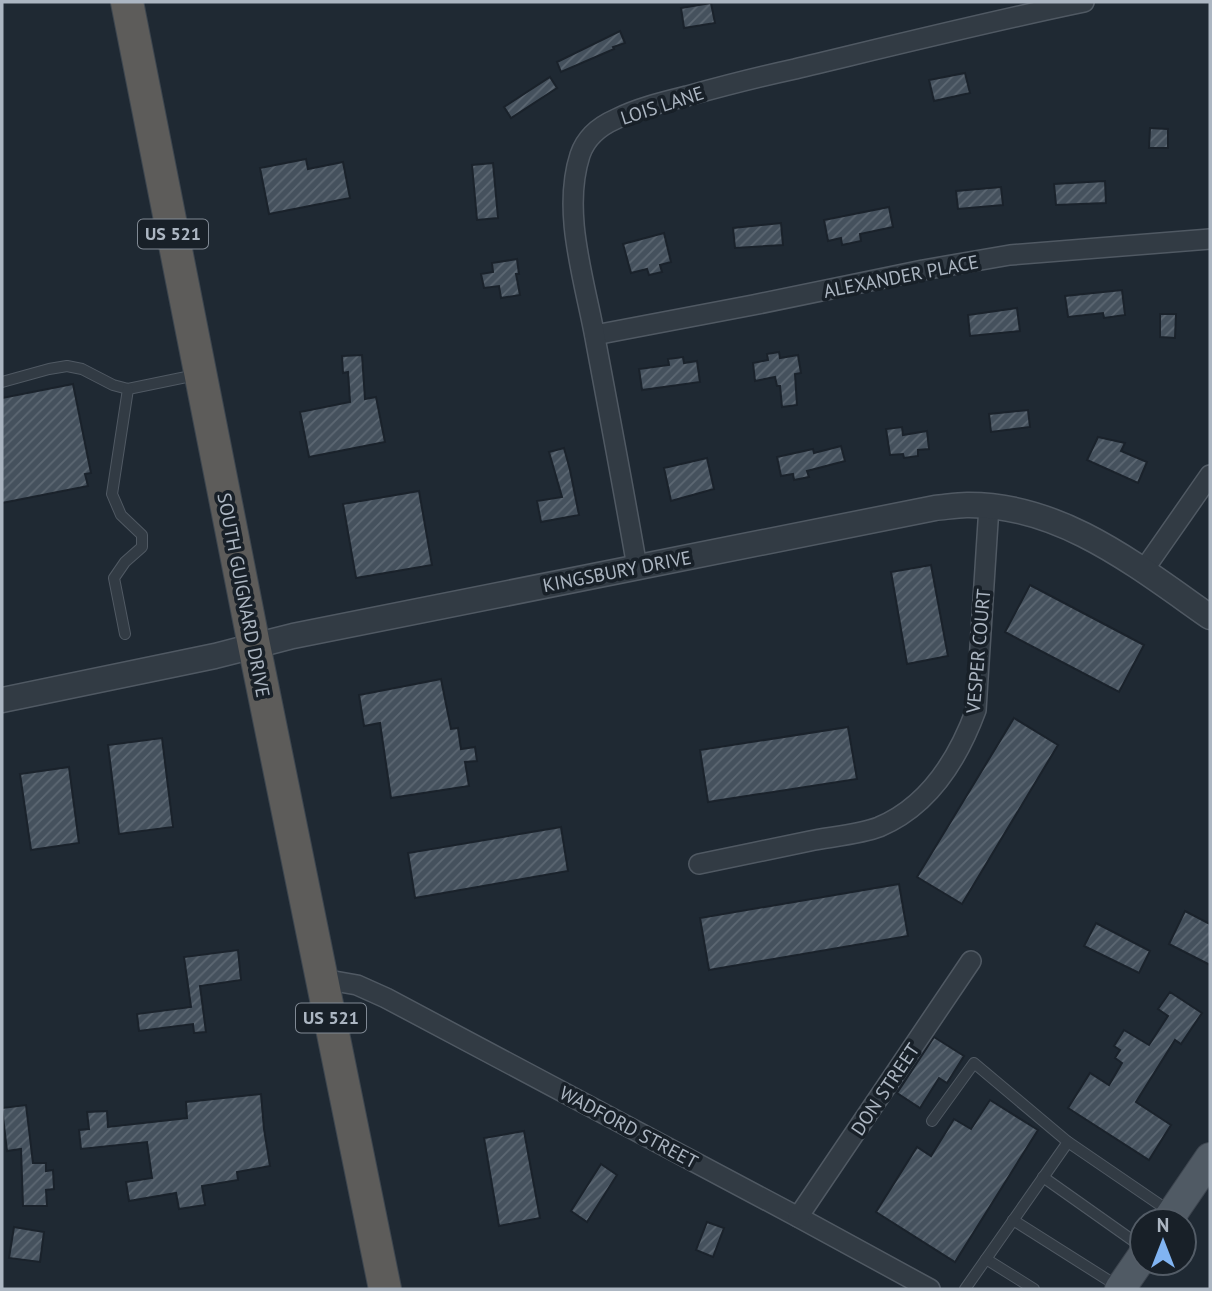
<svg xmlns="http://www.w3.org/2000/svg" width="1212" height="1291" font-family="'PT Sans',sans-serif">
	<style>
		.building { fill: url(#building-hatch); stroke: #1a222b; stroke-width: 2 }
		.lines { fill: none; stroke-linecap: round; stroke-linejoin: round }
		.service-casing { stroke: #505963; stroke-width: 12 }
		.minor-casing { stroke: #505963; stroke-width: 22 }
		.tertiary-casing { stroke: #505963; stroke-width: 27 }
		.primary-casing { stroke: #3c444e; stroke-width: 32 }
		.trunk-casing { stroke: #3d464f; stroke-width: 34 }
		.service { stroke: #323b44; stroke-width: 10 }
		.minor { stroke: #323b44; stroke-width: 19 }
		.tertiary { stroke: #323b44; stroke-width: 24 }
		.primary { stroke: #505a64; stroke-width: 30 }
		.trunk { stroke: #5d5c5a; stroke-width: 32 }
		.labels { text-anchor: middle; stroke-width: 7; stroke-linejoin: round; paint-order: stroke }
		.shield { fill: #182028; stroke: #808994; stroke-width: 2 }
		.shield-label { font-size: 18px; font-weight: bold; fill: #acb6c2 }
		.street-label { font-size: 19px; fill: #acb6c2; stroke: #182028 }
	</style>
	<defs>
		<pattern id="building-hatch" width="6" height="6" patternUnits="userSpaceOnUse" patternTransform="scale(1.75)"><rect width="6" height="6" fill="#45515d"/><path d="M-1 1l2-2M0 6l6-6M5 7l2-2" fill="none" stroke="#5d6873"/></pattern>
	</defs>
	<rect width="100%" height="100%" fill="#1f2933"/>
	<!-- building -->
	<g class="building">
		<polygon points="711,3 715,23 684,28 681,8"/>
		<polygon points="620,31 625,43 613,47 614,49 561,72 557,62"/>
		<polygon points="965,73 970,93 934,101 929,80"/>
		<polygon points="550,77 557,88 511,118 504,107"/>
		<polygon points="1150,128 1168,129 1168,148 1149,148"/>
		<polygon points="306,159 308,169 343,162 350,198 269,214 260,168"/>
		<polygon points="493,163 498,218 477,220 472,165"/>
		<polygon points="1105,181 1106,203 1056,205 1054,184"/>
		<polygon points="1001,187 1003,205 958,209 956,191"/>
		<polygon points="889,207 893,227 860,234 861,241 842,245 841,238 828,241 824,220"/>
		<polygon points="781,223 783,245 735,248 733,228"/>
		<polygon points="664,233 671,262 660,265 662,272 649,275 647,269 631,273 623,244"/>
		<polygon points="517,259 519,274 516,274 520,295 501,298 499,286 484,288 481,274 493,272 492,263"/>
		<polygon points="1122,290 1125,315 1104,318 1103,313 1068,317 1065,296"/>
		<polygon points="1017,308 1020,331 970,336 968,315"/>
		<polygon points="1160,314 1176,314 1175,338 1160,337"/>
		<polygon points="779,352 780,358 798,355 801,373 795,374 797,405 782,407 780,386 777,386 775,377 755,381 753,363 768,360 767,354"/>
		<polygon points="362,355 365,399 376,397 385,442 309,457 300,412 350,402 348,372 343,373 342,356"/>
		<polygon points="683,357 684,363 697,361 700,382 642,390 639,369 669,365 668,359"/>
		<polygon points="73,384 91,473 85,474 88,486 2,503 2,398"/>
		<polygon points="1028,410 1030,427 991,432 989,414"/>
		<polygon points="902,427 903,435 927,431 929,449 918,450 918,456 904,458 903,454 890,455 886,429"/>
		<polygon points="1098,437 1125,443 1121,451 1147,462 1138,483 1087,460"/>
		<polygon points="841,446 845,461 807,471 809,477 794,480 793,474 781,476 777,457 813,449 814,453"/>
		<polygon points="564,448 570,470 579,515 541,522 537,501 562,497 549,452"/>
		<polygon points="707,458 714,489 671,501 664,468"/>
		<polygon points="419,491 432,565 356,578 343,504"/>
		<polygon points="931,565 948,656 907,664 891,572"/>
		<polygon points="1030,585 1144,645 1119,692 1005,632"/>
		<polygon points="441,679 451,729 458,728 461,749 475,747 477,761 465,762 469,786 391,798 380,723 364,726 359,695"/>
		<polygon points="1014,718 1058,745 962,904 917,877"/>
		<polygon points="848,727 857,779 708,802 700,750"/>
		<polygon points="162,738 173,827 119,834 108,745"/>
		<polygon points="69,767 79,843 31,850 20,774"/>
		<polygon points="561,827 568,871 415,898 408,853"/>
		<polygon points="899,884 908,936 709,970 700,918"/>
		<polygon points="1185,911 1210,924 1210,965 1169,944"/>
		<polygon points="1096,923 1150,951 1139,973 1084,946"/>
		<polygon points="238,950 241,980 200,986 206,1032 194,1033 193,1024 139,1031 137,1014 191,1007 184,957"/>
		<polygon points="1170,992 1202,1013 1181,1044 1175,1040 1136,1102 1171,1125 1149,1160 1068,1108 1090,1073 1109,1085 1122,1063 1115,1058 1120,1050 1114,1046 1124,1030 1149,1045 1168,1016 1158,1009"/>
		<polygon points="934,1037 964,1056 947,1083 939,1078 920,1108 897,1093"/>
		<polygon points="261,1094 264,1129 270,1166 237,1172 238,1180 202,1186 205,1205 179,1209 176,1193 129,1201 126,1182 152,1178 147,1142 81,1149 79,1130 89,1129 87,1112 107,1111 108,1127 187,1118 186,1102"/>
		<polygon points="990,1100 1038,1130 955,1262 876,1212 917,1147 931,1156 954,1119 971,1129"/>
		<polygon points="26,1105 33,1163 46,1163 46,1171 53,1170 54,1189 46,1190 47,1206 23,1206 21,1149 7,1151 2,1108"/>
		<polygon points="524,1131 540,1218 499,1226 484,1138"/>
		<polygon points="601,1164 617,1175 587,1222 571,1211"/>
		<polygon points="707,1222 724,1228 713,1257 696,1250"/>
		<polygon points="14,1227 44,1232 40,1262 9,1258"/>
	</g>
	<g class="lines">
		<!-- service casing -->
		<g class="service-casing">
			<g id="service">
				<polyline points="2,382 49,369 67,366 82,369 113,385 128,389 196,375"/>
				<polyline points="125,634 114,578 125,562 142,547 142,535 121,515 112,494 128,389"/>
				<polyline points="932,1121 974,1063 1068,1142"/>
				<polyline points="1043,1177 1142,1247"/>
				<polyline points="1013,1220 1119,1287"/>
				<polyline points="986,1259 1034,1289"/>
				<polyline points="965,1289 1068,1142 1169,1211"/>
			</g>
		</g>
		<!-- minor casing -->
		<g class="minor-casing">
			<g id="minor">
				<polyline points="595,335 753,305 923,270 1010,255 1210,239"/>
				<path d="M637 567C624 492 610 418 596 343 586 284 561 214 580 155 586 137 600 126 616 119 638 108 663 102 687 96 723 86 758 77 795 69 891 46 987 22 1084 2"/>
				<polyline points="1143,571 1210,475"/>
				<path d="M699 864C736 856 773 849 810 841 830 837 861 834 879 827 929 806 958 759 976 710L989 506"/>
				<polyline points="323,979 357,985 386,998 798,1217 930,1289"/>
				<polyline points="798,1217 971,961"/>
			</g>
		</g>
		<!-- tertiary casing -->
		<g class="tertiary-casing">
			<path id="tertiary" d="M2 700 215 656 293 636 935 508C946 507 957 505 967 505 1061 504 1137 566 1210 617"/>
		</g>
		<!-- primary casing -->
		<g class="primary-casing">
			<g id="primary">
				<polyline points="1167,1221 1210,1158"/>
				<polyline points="1120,1289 1142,1257"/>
			</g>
		</g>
		<!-- trunk casing -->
		<g class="trunk-casing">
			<polyline id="trunk" points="127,2 254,645 385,1289"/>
		</g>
		<!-- service -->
		<use href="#service" class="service"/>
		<!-- minor -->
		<use href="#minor" class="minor"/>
		<!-- tertiary -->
		<use href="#tertiary" class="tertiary"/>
		<!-- primary -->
		<use href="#primary" class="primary"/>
		<!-- trunk -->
		<use href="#trunk" class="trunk"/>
	</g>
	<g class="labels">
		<!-- shield labels -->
		<g class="shield">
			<rect x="138" y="219.5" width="70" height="29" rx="5"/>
			<rect x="296" y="1003.5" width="70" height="29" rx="5"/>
		</g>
		<g class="shield-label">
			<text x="173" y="240">US 521</text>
			<text x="331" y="1024">US 521</text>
		</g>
		<!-- street labels -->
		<g class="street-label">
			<text transform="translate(662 105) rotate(-18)" y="7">LOIS LANE</text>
			<text transform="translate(901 276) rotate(-11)" y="7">ALEXANDER PLACE</text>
			<text transform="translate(617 571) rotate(-11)" y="7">KINGSBURY DRIVE</text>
			<text transform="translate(244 595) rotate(79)" y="7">SOUTH GUIGNARD DRIVE</text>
			<text transform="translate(978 651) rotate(-85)" y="7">VESPER COURT</text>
			<text transform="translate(885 1089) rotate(-56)" y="7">DON STREET</text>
			<text transform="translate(629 1127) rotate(28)" y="7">WADFORD STREET</text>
		</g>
	</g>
	<!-- border -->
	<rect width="1212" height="1291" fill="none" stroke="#acb6c2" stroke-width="7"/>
	<!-- north arrow -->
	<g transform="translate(1163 1242)"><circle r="33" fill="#182028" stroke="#535c66" stroke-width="2"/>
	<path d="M0-5L12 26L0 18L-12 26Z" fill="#81b4f2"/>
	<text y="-10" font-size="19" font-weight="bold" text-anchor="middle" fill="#acb6c2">N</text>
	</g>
</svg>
